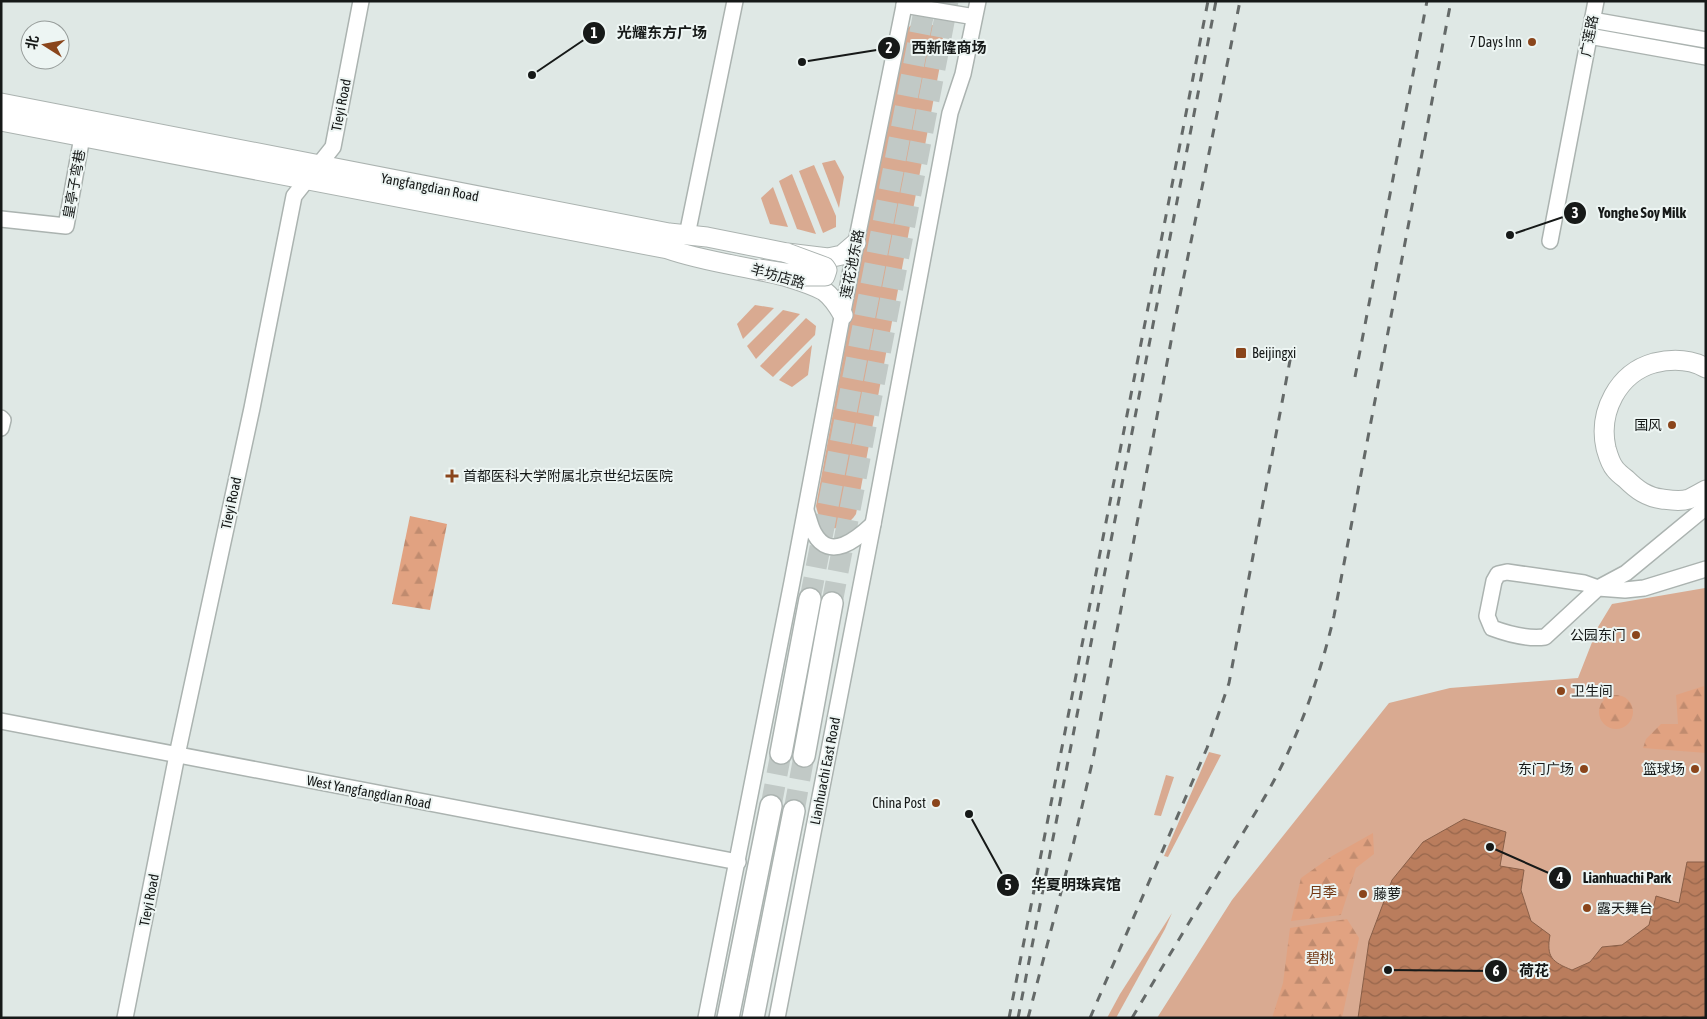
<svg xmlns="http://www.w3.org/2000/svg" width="1707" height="1019" font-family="'Asap Condensed','Noto Sans SC',sans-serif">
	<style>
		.green { fill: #d9aa91 }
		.forest { fill: url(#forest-firs) }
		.water { fill: url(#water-waves); stroke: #895f48 }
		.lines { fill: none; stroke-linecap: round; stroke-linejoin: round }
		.highway-tunnel { stroke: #c1c9c6; stroke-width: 21; stroke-dasharray: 21 11; stroke-linecap: butt }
		.minor-casing { stroke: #abb3b0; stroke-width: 18 }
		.major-casing { stroke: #abb3b0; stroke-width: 21 }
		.highway-casing { stroke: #abb3b0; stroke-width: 24 }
		.minor { stroke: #fff; stroke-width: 15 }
		.major { stroke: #fff; stroke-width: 19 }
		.highway { stroke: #fff; stroke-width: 21 }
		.rail { stroke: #646968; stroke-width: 3; stroke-dasharray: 9 9; stroke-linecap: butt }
		.major-bridge-casing { stroke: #abb3b0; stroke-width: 21; stroke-linecap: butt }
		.major-bridge { stroke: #fff; stroke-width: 19 }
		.poi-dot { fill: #8a451b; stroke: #edf5f3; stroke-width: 2 }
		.labels { text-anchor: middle; stroke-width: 4; stroke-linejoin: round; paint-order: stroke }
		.street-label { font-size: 14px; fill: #161918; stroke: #edf5f3 }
		.poi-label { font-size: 14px; fill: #161918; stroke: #edf5f3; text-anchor: end }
		.park-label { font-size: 14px; fill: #713713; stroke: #edf5f3 }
		.leader { fill: none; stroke: #161918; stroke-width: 2 }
		.callout-dot { fill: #161918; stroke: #edf5f3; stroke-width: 2 }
		.mark-label { font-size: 15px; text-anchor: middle; font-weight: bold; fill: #fff }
		.callout-label { font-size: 15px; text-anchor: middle; font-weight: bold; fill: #161918; stroke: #edf5f3; stroke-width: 4; stroke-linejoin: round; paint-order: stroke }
	</style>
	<defs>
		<pattern id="forest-firs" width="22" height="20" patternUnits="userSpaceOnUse" patternTransform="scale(1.25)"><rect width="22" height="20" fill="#e1a281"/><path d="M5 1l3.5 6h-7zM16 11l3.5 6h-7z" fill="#c08b6f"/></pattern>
		<pattern id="water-waves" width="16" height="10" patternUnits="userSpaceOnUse" patternTransform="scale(1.25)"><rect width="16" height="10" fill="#ba7d5d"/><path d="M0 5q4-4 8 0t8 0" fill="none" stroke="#96664c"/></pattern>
	</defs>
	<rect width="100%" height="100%" fill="#dfe8e5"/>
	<!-- green -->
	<g class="green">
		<path d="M917 23C934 23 941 26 944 44L856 514C841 536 821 532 816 506L902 35 910 26Z"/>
		<polygon points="835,160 844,177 839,208 822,163"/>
		<polygon points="814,165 836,216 836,227 823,233 799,171"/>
		<polygon points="792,174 816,234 797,229 779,181"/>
		<polygon points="773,187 788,227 770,224 761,198"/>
		<polygon points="755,305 774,308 743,339 737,324"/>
		<polygon points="783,310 800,314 756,359 747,346"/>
		<polygon points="806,318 816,326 815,335 773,377 760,366"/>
		<polygon points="812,345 808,375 792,387 779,380"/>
		<polygon points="1705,588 1706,1018 1157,1018 1232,900 1389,703 1450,688 1578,678 1598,627 1612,604"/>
		<polygon points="1209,752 1221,755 1168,857 1164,856"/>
		<polygon points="1166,775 1174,777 1161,816 1154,815"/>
		<polygon points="1172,913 1165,929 1116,1018 1107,1018 1120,994"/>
	</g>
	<!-- forest -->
	<g class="forest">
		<polygon points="410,516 447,524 430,610 392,604"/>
		<polygon points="1704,686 1706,753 1643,748 1646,739 1661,724 1678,724 1676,695"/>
		<circle cx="1616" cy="712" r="17"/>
		<polygon points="1373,833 1374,854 1356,868 1341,915 1291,921 1301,878 1332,856"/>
		<polygon points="1347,919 1359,938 1342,1018 1272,1018 1283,983 1290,928"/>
	</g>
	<!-- water -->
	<path class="water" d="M1464 819 1506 832 1500 866 1524 870 1521 890 1531 921 1550 935C1546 957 1552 962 1572 970L1590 962 1602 947 1622 945 1649 925 1656 896 1679 903 1687 862H1706V1018H1358L1369 941 1392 880 1423 842Z"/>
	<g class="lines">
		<!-- highway-tunnel -->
		<g class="highway-tunnel">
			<polyline points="810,599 926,1"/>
			<polyline points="832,603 948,1"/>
			<polyline points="771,806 781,753"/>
			<polyline points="794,811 804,756"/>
		</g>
		<!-- minor casing -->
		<g class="minor-casing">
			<g id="minor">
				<polyline points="904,5 969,16"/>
				<polyline points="1592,20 1706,40"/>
				<polyline points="1589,36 1706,57"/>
				<polyline points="1,219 66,226 82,137"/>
				<polyline points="687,235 735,1"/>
				<polyline points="1550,241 1596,1"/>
				<polyline points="1,418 3,420 1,428"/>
				<path d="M1706 507 1626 573 1598 588 1545 637C1529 639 1508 634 1492 628L1487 616 1494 581 1498 574 1507 572 1584 583 1598 588 1625 590 1644 588 1706 569"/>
				<path d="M806 511C809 518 810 526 814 533 830 562 857 539 873 524"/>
				<polyline points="1,721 738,862"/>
				<polyline points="125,1018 177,755 252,408 294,196 333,147 361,1"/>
				<polyline points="706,1018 792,582 856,243 905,1"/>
				<polyline points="777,1018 873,524 950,113 963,74 978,1"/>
			</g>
		</g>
		<!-- major casing -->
		<g class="major-casing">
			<g id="major">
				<polyline points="1,103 669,233 707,237 787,253 828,258 842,255 856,243"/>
				<path d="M1 121 668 249C705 262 745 266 784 276 797 280 812 284 824 291 832 297 838 306 843 315"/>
				<path d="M1706 368C1690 359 1671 359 1654 363 1618 373 1598 412 1606 448 1608 455 1610 463 1615 469 1618 473 1622 476 1626 479 1637 490 1647 497 1662 499 1670 500 1680 502 1689 499 1694 497 1700 493 1706 490"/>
			</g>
		</g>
		<!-- highway casing -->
		<g class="highway-casing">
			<g id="highway">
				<polyline points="781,753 810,599"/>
				<polyline points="804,756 832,603"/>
				<polyline points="728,1018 771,806"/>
				<polyline points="753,1018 794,811"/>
			</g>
		</g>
		<!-- minor -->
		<use href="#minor" class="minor"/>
		<!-- major -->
		<use href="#major" class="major"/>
		<!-- highway -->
		<use href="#highway" class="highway"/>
		<!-- rail -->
		<g class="rail">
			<polyline points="1355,377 1427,1"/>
			<polyline points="1009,1018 1208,1"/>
			<polyline points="1018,1018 1216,1"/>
			<polyline points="1028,1018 1071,854 1093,759 1175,320 1240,1"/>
			<polyline points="1090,1018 1207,748 1229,683 1291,355"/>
			<path d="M1132 1018C1164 964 1196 911 1228 858 1246 827 1267 796 1283 763 1306 716 1322 667 1334 616L1451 1"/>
		</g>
		<!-- major-bridge casing -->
		<g class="major-bridge-casing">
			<polyline id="major-bridge" points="759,269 804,276 825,276 827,270 825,267 787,253"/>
		</g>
		<!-- major-bridge -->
		<use href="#major-bridge" class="major-bridge"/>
	</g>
	<!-- markers -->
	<g class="poi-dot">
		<circle cx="1532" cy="42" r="5"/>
		<rect x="1235" y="347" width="12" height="12" rx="2.5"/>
		<circle cx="1672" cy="425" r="5"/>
		<path d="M449.5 468.5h5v5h5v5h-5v5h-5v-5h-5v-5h5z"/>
		<circle cx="1636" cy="635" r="5"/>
		<circle cx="1561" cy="691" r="5"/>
		<circle cx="1584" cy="769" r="5"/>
		<circle cx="1695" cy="769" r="5"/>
		<circle cx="936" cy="803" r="5"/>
		<circle cx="1363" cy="894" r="5"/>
		<circle cx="1587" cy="908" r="5"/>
	</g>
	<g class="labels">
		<!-- street labels -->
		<g class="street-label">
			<text transform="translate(1589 36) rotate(-79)" y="5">广莲路</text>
			<text transform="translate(341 105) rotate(-79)" y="5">Tieyi Road</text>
			<text transform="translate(74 184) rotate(-80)" y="5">皇亭子弯巷</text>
			<text transform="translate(430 187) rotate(11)" y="5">Yangfangdian Road</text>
			<text transform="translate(852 264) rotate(-79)" y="5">莲花池东路</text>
			<text transform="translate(778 276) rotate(16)" y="5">羊坊店路</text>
			<text transform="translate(231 503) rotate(-78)" y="5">Tieyi Road</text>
			<text transform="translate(825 771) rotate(-79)" y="5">Lianhuachi East Road</text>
			<text transform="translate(369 792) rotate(11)" y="5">West Yangfangdian Road</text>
			<text transform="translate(149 900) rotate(-79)" y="5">Tieyi Road</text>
		</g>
		<!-- poi labels -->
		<g class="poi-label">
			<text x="1522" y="47">7 Days Inn</text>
			<text x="1252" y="358" text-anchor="start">Beijingxi</text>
			<text x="1662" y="430">国风</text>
			<text x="463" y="481" text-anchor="start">首都医科大学附属北京世纪坛医院</text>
			<text x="1626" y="640">公园东门</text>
			<text x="1571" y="696" text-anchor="start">卫生间</text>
			<text x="1574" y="774">东门广场</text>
			<text x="1685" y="774">篮球场</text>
			<text x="926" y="808">China Post</text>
			<text x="1373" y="899" text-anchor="start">藤萝</text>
			<text x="1597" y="913" text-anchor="start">露天舞台</text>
		</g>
		<!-- park labels -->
		<g class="park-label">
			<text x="1323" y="897">月季</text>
			<text x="1320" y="963">碧桃</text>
		</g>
	</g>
	<!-- callouts -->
	<path class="leader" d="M532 75L594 33M802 62L889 48M1510 235L1575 213M1490 847L1560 878M969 814L1008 885M1388 970L1496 971"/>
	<g class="callout-dot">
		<circle cx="532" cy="75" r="5"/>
		<circle cx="802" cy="62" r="5"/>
		<circle cx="1510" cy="235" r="5"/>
		<circle cx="1490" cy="847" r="5"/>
		<circle cx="969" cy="814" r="5"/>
		<circle cx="1388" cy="970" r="5"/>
		<circle cx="594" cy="33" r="12"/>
		<circle cx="889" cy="48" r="12"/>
		<circle cx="1575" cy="213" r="12"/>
		<circle cx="1560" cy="878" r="12"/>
		<circle cx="1008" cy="885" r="12"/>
		<circle cx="1496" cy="971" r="12"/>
	</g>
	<g class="mark-label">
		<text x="594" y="38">1</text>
		<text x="889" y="53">2</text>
		<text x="1575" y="218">3</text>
		<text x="1560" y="883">4</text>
		<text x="1008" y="890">5</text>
		<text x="1496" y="976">6</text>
	</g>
	<g class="callout-label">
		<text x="662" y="38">光耀东方广场</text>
		<text x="949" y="53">西新隆商场</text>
		<text x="1642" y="218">Yonghe Soy Milk</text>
		<text x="1627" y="883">Lianhuachi Park</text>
		<text x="1076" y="890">华夏明珠宾馆</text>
		<text x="1534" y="976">荷花</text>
	</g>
	<!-- border -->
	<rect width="1707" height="1019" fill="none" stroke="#161918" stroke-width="5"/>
	<!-- north arrow -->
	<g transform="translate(45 45) rotate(281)"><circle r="24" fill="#edf5f3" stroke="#979d9b"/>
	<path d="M0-4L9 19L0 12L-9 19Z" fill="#8a451b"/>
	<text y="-8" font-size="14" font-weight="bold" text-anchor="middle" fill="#161918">北</text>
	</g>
</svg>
